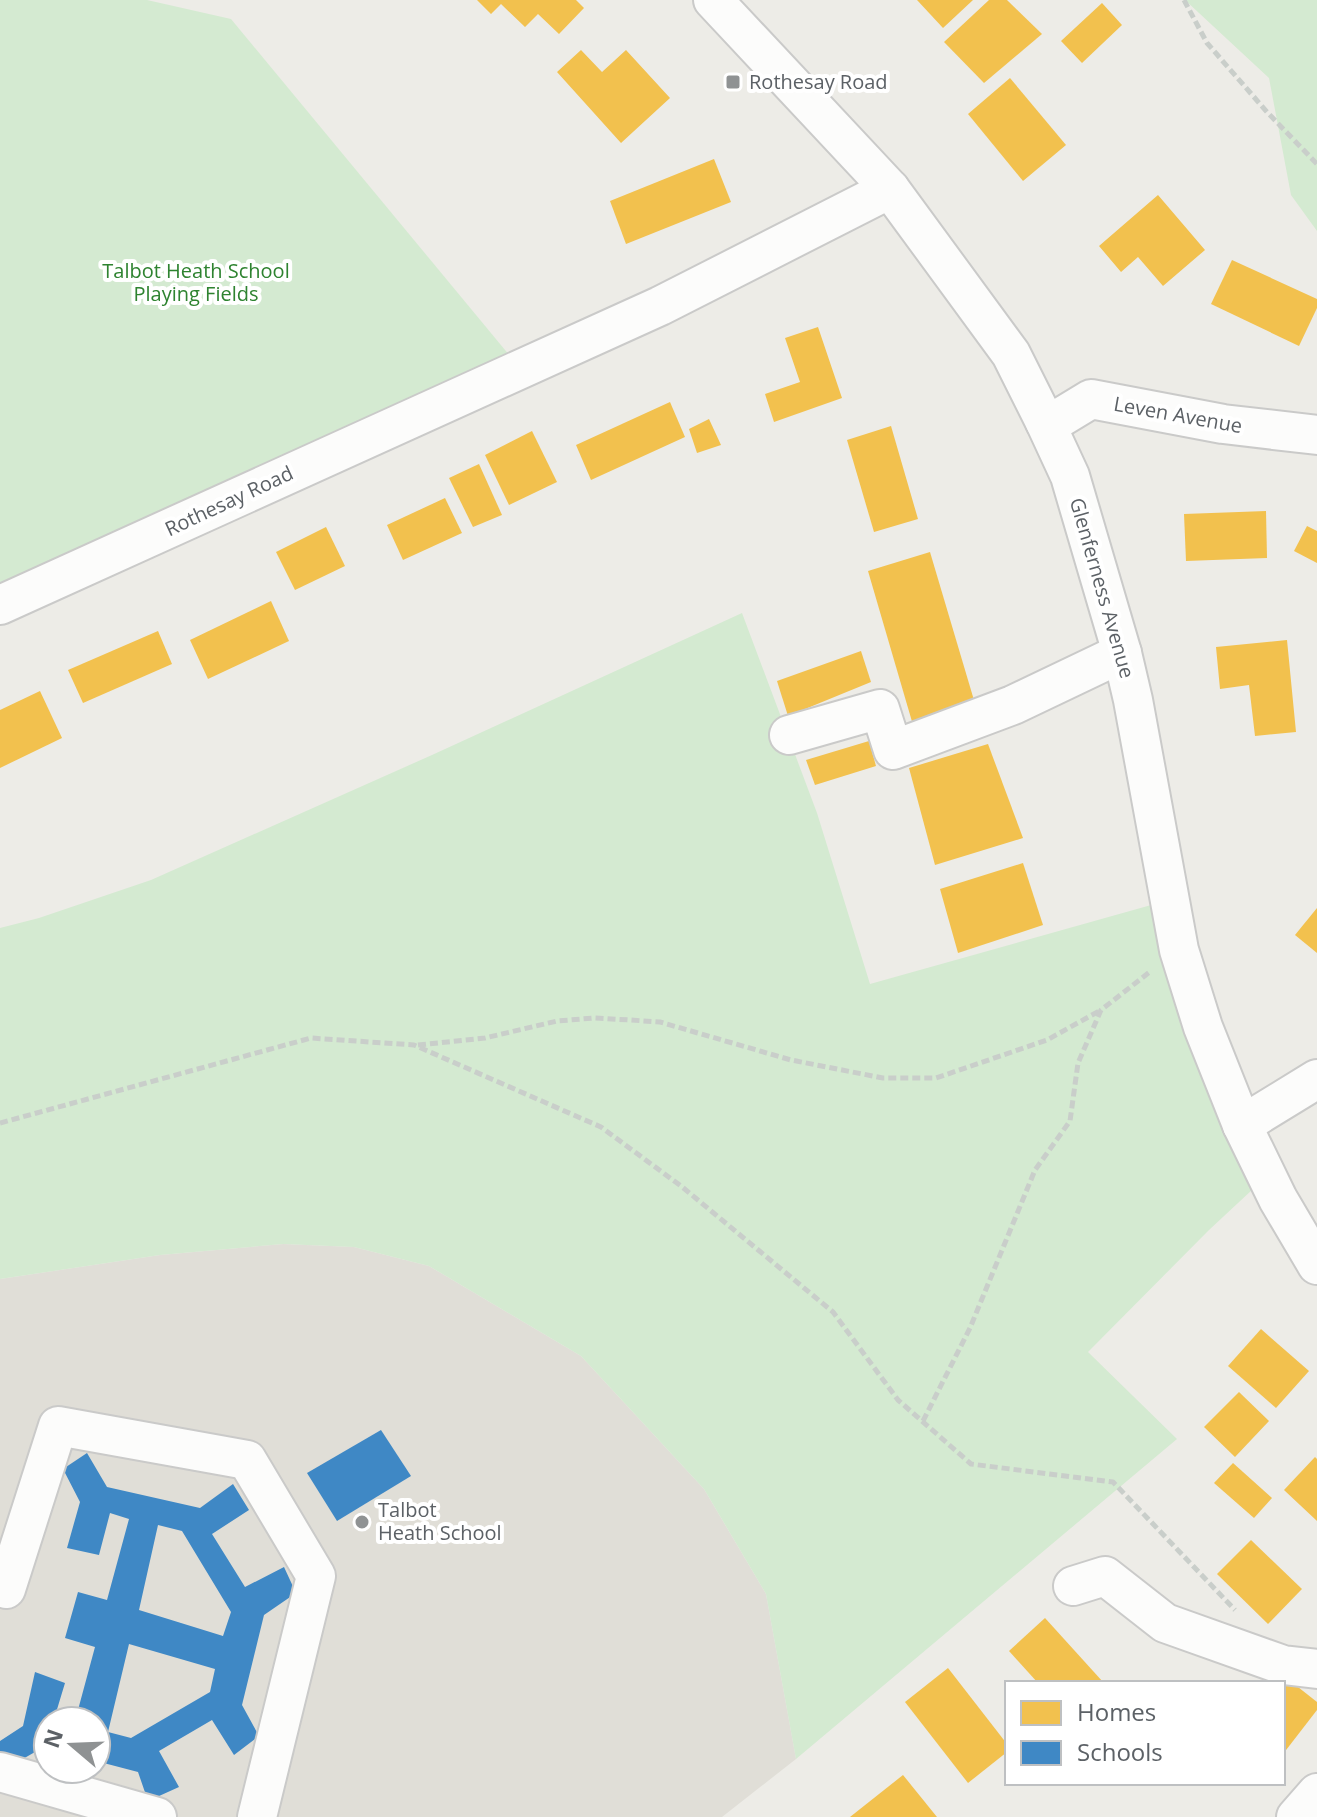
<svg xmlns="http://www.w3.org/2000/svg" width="1317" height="1817" font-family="'Open Sans',sans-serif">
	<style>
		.education { fill: #e0ded7; fill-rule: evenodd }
		.green { fill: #d4ead1 }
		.homes { fill: #f2c14e }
		.schools { fill: #3f88c5; fill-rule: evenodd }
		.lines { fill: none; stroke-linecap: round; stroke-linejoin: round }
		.minor-casing { stroke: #cacac9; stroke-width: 42 }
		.path { stroke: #c9ceca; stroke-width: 5; stroke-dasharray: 8 4; stroke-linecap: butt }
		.minor { stroke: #fcfcfb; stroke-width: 38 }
		.poi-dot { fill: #8f9293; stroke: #fff; stroke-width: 3 }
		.labels { text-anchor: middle; stroke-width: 8; stroke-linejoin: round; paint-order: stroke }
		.poi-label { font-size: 20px; fill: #5c6166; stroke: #fff; text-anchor: start }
		.park-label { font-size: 20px; fill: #2e8330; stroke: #fff }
		.street-label { font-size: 20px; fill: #5c6166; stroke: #fff }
	</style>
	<rect width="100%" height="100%" fill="#edece7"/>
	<!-- education -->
	<path class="education" d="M283 1244 354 1247 429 1266 581 1356 704 1489 766 1594 796 1759 722 1817H0V1279L160 1255ZM48 1721H96V1769H48Z"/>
	<!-- green -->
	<g class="green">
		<polygon points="0,0 147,0 231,19 510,356 0,586"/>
		<polygon points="1185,0 1317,0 1317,231 1291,195 1269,78"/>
		<polygon points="742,613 817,813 870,984 1169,900 1267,1176 1209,1230 1088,1352 1177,1439 796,1759 766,1594 704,1489 581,1356 429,1266 354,1247 283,1244 160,1255 0,1279 0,928 39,918 151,880 432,755"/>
	</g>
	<!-- homes -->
	<g class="homes">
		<polygon points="477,0 576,0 584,8 559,34 538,14 525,27 501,4 491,14"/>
		<polygon points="917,0 973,0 943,28"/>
		<polygon points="989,0 1007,0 1042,34 984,83 944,42"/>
		<polygon points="1102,3 1122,25 1082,63 1061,41"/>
		<polygon points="581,50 602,72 626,50 670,98 621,143 557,72"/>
		<polygon points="1010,78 1066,145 1023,181 968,114"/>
		<polygon points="714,159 731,202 626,244 610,201"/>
		<polygon points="1158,195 1205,250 1163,286 1138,257 1121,272 1099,246"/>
		<polygon points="1232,260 1317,299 1317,308 1299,346 1211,304"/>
		<polygon points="818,327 842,398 774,422 765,394 800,382 785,338"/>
		<polygon points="670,402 685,437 591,480 576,445"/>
		<polygon points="709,419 721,445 697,453 689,429"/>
		<polygon points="891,426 918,519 874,532 847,440"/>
		<polygon points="532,431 557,482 509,505 485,455"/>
		<polygon points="479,464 502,515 473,527 449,478"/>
		<polygon points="445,498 462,533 403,560 387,525"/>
		<polygon points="1266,511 1267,558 1186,561 1184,514"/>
		<polygon points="1307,526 1317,531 1317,563 1294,551"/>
		<polygon points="326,527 345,566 295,590 276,552"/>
		<polygon points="930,552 976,707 913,725 868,571"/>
		<polygon points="271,601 289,641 208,679 190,640"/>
		<polygon points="158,631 172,664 83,703 68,670"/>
		<polygon points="1287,640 1296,732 1255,736 1249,685 1220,689 1216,647"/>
		<polygon points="861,651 871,682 788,716 777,681"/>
		<polygon points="40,691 62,738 0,768 0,710"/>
		<polygon points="869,741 876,766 815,785 806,760"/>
		<polygon points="988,744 1023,838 935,865 909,768"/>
		<polygon points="1023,863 1043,925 958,953 940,889"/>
		<polygon points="1317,908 1317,953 1295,935"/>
		<polygon points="1261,1329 1309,1371 1276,1408 1228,1366"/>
		<polygon points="1239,1392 1269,1421 1235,1457 1204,1427"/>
		<polygon points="1315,1457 1317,1459 1317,1521 1284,1490"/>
		<polygon points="1233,1463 1272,1498 1254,1518 1214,1483"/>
		<polygon points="1251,1540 1302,1589 1268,1624 1217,1574"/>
		<polygon points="1045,1618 1103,1682 1102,1683 1038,1683 1009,1651"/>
		<polygon points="948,1668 1007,1744 1007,1752 968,1783 905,1702"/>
		<polygon points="1284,1676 1317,1702 1317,1710 1283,1754"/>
		<polygon points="903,1775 937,1817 850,1817"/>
	</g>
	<!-- schools -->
	<g class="schools">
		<polygon points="381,1430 411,1476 337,1521 307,1473"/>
		<path d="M87 1453 107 1487 200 1508 233 1484 249 1510 212 1534 245 1587 284 1567 296 1593 264 1615 242 1705 259 1736 234 1755 212 1720 159 1751 179 1787 148 1801 138 1772 96 1761V1721H75L95 1647 65 1638 78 1592 107 1600 129 1519 110 1513 99 1555 67 1548 80 1502 63 1469ZM158 1525 182 1531 231 1612 223 1636 139 1610ZM129 1644 215 1669 210 1692 131 1738 108 1732Z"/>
		<polygon points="35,1672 65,1683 55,1716 68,1721 48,1721 48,1749 42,1748 7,1768 0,1757 0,1741 23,1726"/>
	</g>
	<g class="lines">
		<!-- minor casing -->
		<g class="minor-casing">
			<g id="minor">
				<polyline points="713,0 890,189 1011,354 1045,422 1070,476 1122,653 1133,700 1179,950 1203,1027 1242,1125 1278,1199 1317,1265"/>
				<polyline points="1045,422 1063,416 1091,399 1223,424 1317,435"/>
				<polyline points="0,605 660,306 890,189"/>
				<polyline points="789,735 880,709 893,750 1013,705 1122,653"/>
				<polyline points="1242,1125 1317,1079"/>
				<polyline points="1073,1586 1105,1576 1165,1623 1283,1665 1317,1669"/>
				<polyline points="6,1589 58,1426 247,1460 316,1576 257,1817"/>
				<polyline points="0,1772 157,1817"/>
				<polyline points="1296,1817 1317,1793"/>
			</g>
		</g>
		<!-- path -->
		<g class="path">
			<polyline points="1184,0 1207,43 1267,112 1317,164"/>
			<polyline points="418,1045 485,1038 557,1021 594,1018 630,1020 660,1022 791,1060 883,1078 936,1078 1047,1040 1101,1010"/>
			<polyline points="0,1123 311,1038 414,1045 601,1127 681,1186 833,1312 898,1400 971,1464 1113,1482 1235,1610"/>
			<polyline points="923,1421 970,1328 1035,1170 1070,1121 1078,1063 1101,1010 1151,971"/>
		</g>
		<!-- minor -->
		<use href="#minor" class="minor"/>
	</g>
	<!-- markers -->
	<g class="poi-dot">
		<rect x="725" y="74" width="16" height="16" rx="4"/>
		<circle cx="362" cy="1522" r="8"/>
	</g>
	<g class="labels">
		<!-- poi labels -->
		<g class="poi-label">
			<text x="749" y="89">Rothesay Road</text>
			<text x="378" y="1517">Talbot<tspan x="378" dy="23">Heath School</tspan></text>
		</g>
		<!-- park labels -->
		<g class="park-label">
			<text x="196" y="278">Talbot Heath School<tspan x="196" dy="23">Playing Fields</tspan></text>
		</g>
		<!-- street labels -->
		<g class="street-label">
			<text transform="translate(1178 415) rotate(10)" y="7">Leven Avenue</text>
			<text transform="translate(229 501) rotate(-25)" y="7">Rothesay Road</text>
			<text transform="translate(1102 588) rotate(74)" y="7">Glenferness Avenue</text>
		</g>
	</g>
	<!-- legend -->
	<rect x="1005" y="1681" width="280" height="104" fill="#ffffff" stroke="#bec0c2" stroke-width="2"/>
	<rect x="1021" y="1701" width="40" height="24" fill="#f2c14e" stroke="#bec0c2" stroke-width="2"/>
	<text x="1077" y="1721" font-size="24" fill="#5c6166">Homes</text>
	<rect x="1021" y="1741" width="40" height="24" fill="#3f88c5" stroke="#bec0c2" stroke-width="2"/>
	<text x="1077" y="1761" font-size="24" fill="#5c6166">Schools</text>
	<!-- north arrow -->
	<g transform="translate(72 1745) rotate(289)"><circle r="38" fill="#ffffff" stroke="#bec0c2" stroke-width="2"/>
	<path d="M0-6L14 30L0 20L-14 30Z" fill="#8f9293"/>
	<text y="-12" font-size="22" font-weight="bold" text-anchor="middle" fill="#5c6166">N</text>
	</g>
</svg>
